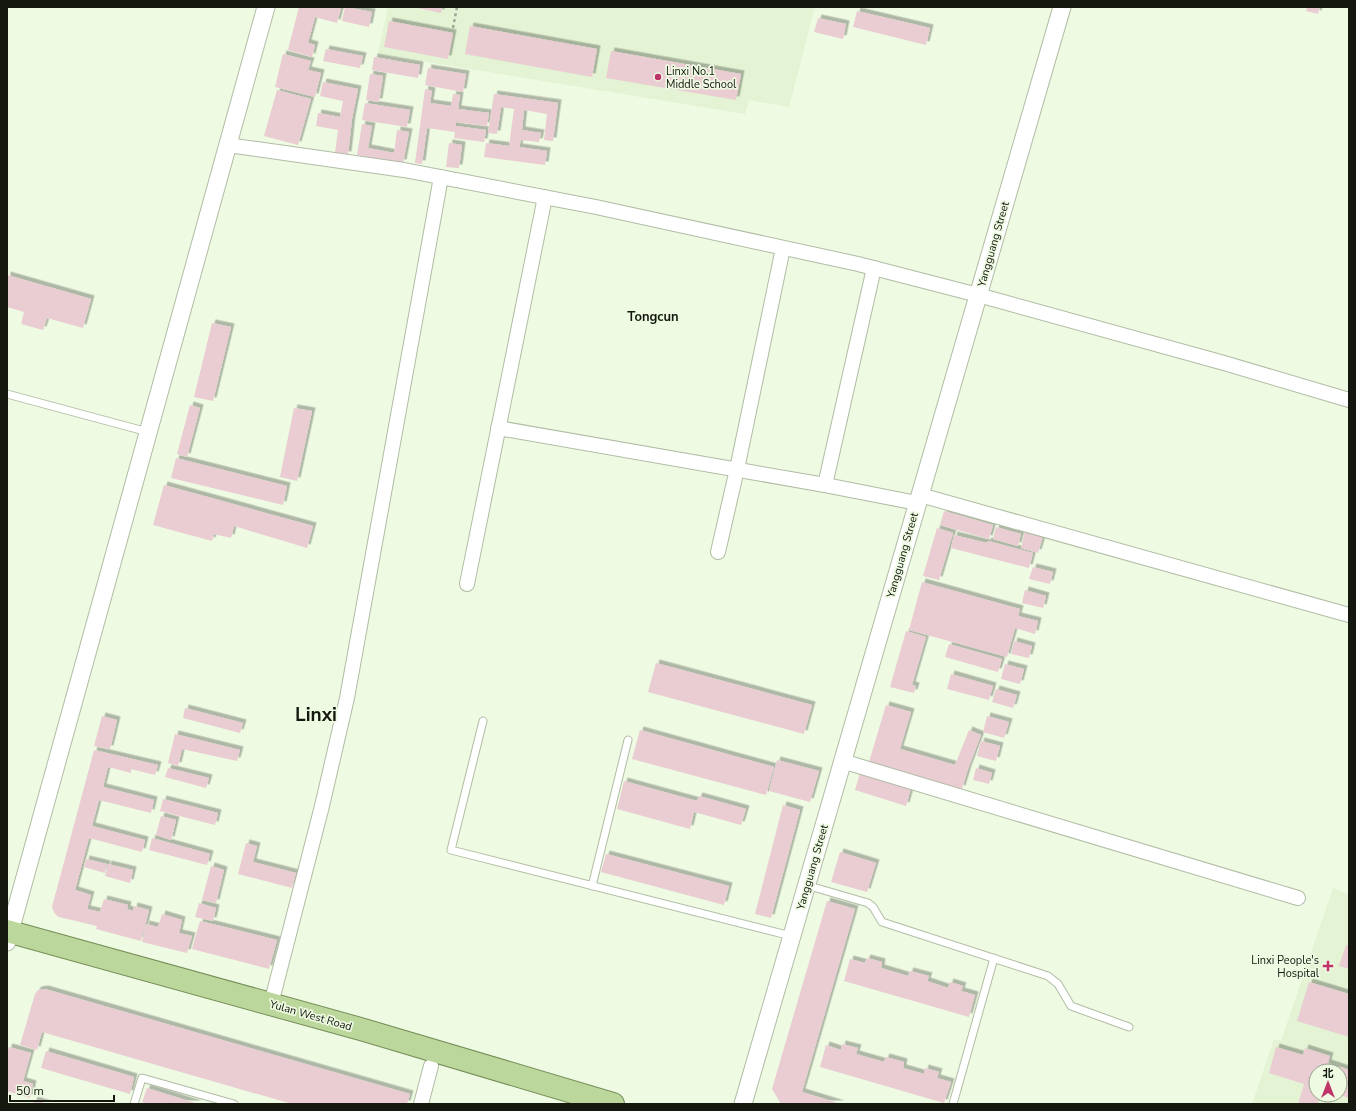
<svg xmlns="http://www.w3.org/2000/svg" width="1356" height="1111" font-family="'Nunito Sans','Noto Sans SC',sans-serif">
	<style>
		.built { fill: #e3f3d3; fill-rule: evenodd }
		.building { fill: #eaccd3; filter: url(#shadow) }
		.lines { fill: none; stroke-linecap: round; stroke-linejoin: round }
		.service-casing { stroke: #b1bca5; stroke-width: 9 }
		.minor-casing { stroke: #b1bca5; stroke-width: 16 }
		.tertiary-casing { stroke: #b1bca5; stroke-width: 19 }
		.trunk-casing { stroke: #768e5a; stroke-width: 24 }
		.path { stroke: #9ea795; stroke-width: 2.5; stroke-dasharray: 3 3; stroke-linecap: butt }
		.service { stroke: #fff; stroke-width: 7 }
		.minor { stroke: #fff; stroke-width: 14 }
		.tertiary { stroke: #fff; stroke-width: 17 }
		.trunk { stroke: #bcd79b; stroke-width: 22 }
		.poi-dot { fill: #bf346a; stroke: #eefae2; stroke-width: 1.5 }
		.labels { text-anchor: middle; stroke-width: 3.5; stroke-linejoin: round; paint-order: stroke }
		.poi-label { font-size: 11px; fill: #14180f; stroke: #eefae2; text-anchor: start }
		.street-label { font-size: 11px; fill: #14180f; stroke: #eefae2 }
		.quarter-label { font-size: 13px; font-weight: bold; fill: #14180f; stroke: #eefae2 }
		.town-label { font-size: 19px; font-weight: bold; fill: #14180f; stroke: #eefae2 }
	</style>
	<defs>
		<filter id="shadow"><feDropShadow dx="3.5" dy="-3.5" stdDeviation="0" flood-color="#0004"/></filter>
	</defs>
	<rect width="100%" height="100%" fill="#eefae2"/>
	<!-- built -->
	<g class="built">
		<polygon points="388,7 815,7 789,107 749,100 745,114 378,54"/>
		<path d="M1333 888 1349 894V1104H1252L1274 1039 1281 1041ZM1316 1071H1340V1095H1316Z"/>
	</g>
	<!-- building -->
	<g class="building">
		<polygon points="299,7 341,8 337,23 315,17 308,43 315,45 312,57 288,50"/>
		<polygon points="345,7 372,12 369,27 342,21"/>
		<polygon points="413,7 442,7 441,13"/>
		<polygon points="1307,7 1320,7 1318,14 1306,11"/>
		<polygon points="857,11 930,28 926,45 853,27"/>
		<polygon points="818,18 846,24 843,39 814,32"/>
		<polygon points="389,21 453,33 448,59 384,47"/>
		<polygon points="470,26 597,49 592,77 465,54"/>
		<polygon points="326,49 363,56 360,68 323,61"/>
		<polygon points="611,51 741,74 736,100 606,78"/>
		<polygon points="283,54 311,61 308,70 321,73 315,97 275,87"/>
		<polygon points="374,57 420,65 418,78 372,70"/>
		<polygon points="428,68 466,74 463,92 425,85"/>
		<polygon points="370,74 383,76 379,102 366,100"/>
		<polygon points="323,82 358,89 352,119 348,155 335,153 338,130 316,126 318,113 340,117 343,101 320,96"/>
		<polygon points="425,89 432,91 430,103 451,106 453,94 460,95 458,109 489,113 487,126 456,122 456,126 486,130 484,142 454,138 455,132 427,128 422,164 415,163"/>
		<polygon points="277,90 311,99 298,145 264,136"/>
		<polygon points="494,94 558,103 553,141 544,140 547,114 524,110 522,130 541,133 539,142 521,140 519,147 547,151 545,165 484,157 486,143 509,146 514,109 501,107 497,134 488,133"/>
		<polygon points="365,103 410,110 407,127 362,120"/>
		<polygon points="362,124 372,126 368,148 394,153 397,130 409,132 403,163 357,155"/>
		<polygon points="449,143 462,145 459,168 446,167"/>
		<polygon points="7,275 91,299 83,328 47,318 43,330 21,324 24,312 7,307"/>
		<polygon points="212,323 231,327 213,401 194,397"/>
		<polygon points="190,405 200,408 187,457 177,454"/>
		<polygon points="294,408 312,411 297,481 280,477"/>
		<polygon points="176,458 287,486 283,505 171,478"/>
		<polygon points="164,485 313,526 307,548 234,526 231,538 214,534 212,541 153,525"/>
		<polygon points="944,511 993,525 989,539 940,525"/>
		<polygon points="996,527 1021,534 1018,546 993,539"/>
		<polygon points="937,528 953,533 939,580 923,576"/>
		<polygon points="1025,531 1043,536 1038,553 1021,548"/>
		<polygon points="954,535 987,543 988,541 1033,553 1029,568 951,548"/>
		<polygon points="1033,567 1053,572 1050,584 1029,579"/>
		<polygon points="922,582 1020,609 1018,616 1038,621 1035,634 1015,628 1007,657 909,630"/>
		<polygon points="1025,590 1046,596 1043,608 1022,603"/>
		<polygon points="906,631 926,637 912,685 916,686 914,693 890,687"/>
		<polygon points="1014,641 1032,646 1029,658 1011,654"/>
		<polygon points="949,644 1002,659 998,672 945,657"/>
		<polygon points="656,663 812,705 804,734 648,692"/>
		<polygon points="1005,664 1024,669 1020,684 1001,679"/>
		<polygon points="951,674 993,686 989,700 947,689"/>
		<polygon points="996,689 1017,695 1013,708 992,702"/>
		<polygon points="886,705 911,712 900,749 955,765 969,730 981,735 968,769 962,789 869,762"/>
		<polygon points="185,708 243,723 240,733 183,718"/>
		<polygon points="102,716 117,720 110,749 94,746"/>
		<polygon points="987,716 1009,722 1004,738 983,732"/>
		<polygon points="640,730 774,767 766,795 632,759"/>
		<polygon points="175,734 240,750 237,761 182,749 178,766 168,763"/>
		<polygon points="981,741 1000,746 996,761 977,756"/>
		<polygon points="94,750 158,765 155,775 131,769 131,773 108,767 103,787 154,800 151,813 99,800 92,826 145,840 142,852 89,838 75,890 91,895 87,909 100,912 104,899 128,905 127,909 133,911 134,906 149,910 141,941 96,929 97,926 59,917 55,914 52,907"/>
		<polygon points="777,760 819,771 810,802 769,791"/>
		<polygon points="168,768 209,778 206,788 165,777"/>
		<polygon points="976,768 992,773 989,784 973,780"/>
		<polygon points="860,773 911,788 906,806 855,790"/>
		<polygon points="624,781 697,801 699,796 746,809 741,825 694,812 690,829 617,809"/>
		<polygon points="163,799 218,813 215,825 160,811"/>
		<polygon points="783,805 800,810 771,918 755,914"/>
		<polygon points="161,816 176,820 171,840 156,835"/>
		<polygon points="152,838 210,854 207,865 149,850"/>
		<polygon points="246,843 257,846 253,862 296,873 292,888 238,874"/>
		<polygon points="840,852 876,863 867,892 831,882"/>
		<polygon points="606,854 729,886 724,905 601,872"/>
		<polygon points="86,859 107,864 105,873 84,867"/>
		<polygon points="108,864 133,870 130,883 105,876"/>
		<polygon points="211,866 224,870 216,903 202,900"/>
		<polygon points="827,901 855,909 802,1092 841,1104 781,1104 772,1089"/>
		<polygon points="199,903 216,908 213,921 195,917"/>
		<polygon points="162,914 182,920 179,933 192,936 187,953 142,942 146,924 158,927"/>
		<polygon points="200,921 277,940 269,969 192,949"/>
		<polygon points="1346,945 1349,946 1349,969 1339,966"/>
		<polygon points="867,958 882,962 881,968 908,976 910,971 929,976 927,981 948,988 950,982 963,986 961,991 975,995 969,1017 844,981 850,959 865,963"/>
		<polygon points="1309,982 1349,994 1349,1037 1297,1021"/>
		<polygon points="45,989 410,1094 407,1104 292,1104 42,1032 37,1050 20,1045 35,994 38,990"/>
		<polygon points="842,1044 858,1048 856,1054 884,1062 886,1057 904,1062 903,1068 924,1074 925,1068 939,1072 937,1078 951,1082 944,1103 820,1067 826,1045 841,1050"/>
		<polygon points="9,1047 31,1053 23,1081 33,1084 30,1098 7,1091 7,1052"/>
		<polygon points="1276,1047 1303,1055 1305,1048 1330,1056 1328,1063 1349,1070 1349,1098 1340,1095 1340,1071 1316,1071 1316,1095 1320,1095 1318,1104 1298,1104 1304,1084 1269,1073"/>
		<polygon points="46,1051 134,1077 130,1094 41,1068"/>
		<polygon points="147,1088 198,1104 148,1104 142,1102"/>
		<polygon points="34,1100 48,1104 33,1104"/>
	</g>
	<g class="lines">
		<!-- service casing -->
		<g class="service-casing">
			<g id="service">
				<polyline points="7,394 148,432"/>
				<polyline points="483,721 451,850 791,936"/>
				<polyline points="806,885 868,903 873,907 882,922 1048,976 1058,984 1071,1006 1129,1027"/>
				<polyline points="592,886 628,740"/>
				<polyline points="134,1104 142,1078 234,1104"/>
				<polyline points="953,1104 994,958"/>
			</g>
		</g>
		<!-- minor casing -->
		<g class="minor-casing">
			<g id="minor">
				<polyline points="228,145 404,170 596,207 858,264 978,295 1224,363 1349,400"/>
				<polyline points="498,428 825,485 917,503"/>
				<polyline points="825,485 874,268"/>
				<polyline points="920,495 1349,615"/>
				<polyline points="718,552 737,469 783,248"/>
				<polyline points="467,584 545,197"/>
				<polyline points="842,761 1298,898"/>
				<polyline points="271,1004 322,806 347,698 441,177"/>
				<polyline points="421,1104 431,1066"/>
			</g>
		</g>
		<!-- tertiary casing -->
		<g class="tertiary-casing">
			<g id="tertiary">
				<polyline points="7,942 266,7"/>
				<polyline points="743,1104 1062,7"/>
			</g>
		</g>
		<!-- trunk casing -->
		<g class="trunk-casing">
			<polyline id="trunk" points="7,931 364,1030 613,1104"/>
		</g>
		<!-- path -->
		<polyline class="path" points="453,28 457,7"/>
		<!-- service -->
		<use href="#service" class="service"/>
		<!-- minor -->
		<use href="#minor" class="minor"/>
		<!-- tertiary -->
		<use href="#tertiary" class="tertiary"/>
		<!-- trunk -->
		<use href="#trunk" class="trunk"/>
	</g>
	<!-- markers -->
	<g class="poi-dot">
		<circle cx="658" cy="77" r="4"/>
		<path d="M1326 960h4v4h4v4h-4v4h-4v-4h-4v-4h4z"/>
	</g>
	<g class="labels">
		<!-- poi labels -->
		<g class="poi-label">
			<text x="666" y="75">Linxi No.1<tspan x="666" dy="13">Middle School</tspan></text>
			<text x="1319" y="964" text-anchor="end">Linxi People's<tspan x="1319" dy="13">Hospital</tspan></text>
		</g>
		<!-- street labels -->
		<g class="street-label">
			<text transform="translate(993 244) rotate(-74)" y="4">Yangguang Street</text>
			<text transform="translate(902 555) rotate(-74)" y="4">Yangguang Street</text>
			<text transform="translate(812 867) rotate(-74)" y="4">Yangguang Street</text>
			<text transform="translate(311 1015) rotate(16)" y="4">Yulan West Road</text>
		</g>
		<!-- quarter labels -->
		<g class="quarter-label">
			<text x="653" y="321">Tongcun</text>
		</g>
		<!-- town labels -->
		<g class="town-label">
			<text x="316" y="721">Linxi</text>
		</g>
	</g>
	<!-- border -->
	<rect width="1356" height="1111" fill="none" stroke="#14180f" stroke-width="16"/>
	<!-- north arrow -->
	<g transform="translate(1328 1083)"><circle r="19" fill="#eefae2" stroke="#97a08e"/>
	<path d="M0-3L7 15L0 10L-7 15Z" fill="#bf346a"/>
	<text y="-6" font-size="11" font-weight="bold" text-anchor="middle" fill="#14180f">北</text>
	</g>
	<!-- scale -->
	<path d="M10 1095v6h104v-6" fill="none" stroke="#14180f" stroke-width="2"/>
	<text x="16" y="1095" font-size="12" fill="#14180f" stroke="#eefae2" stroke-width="3" paint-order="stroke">50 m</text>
</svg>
